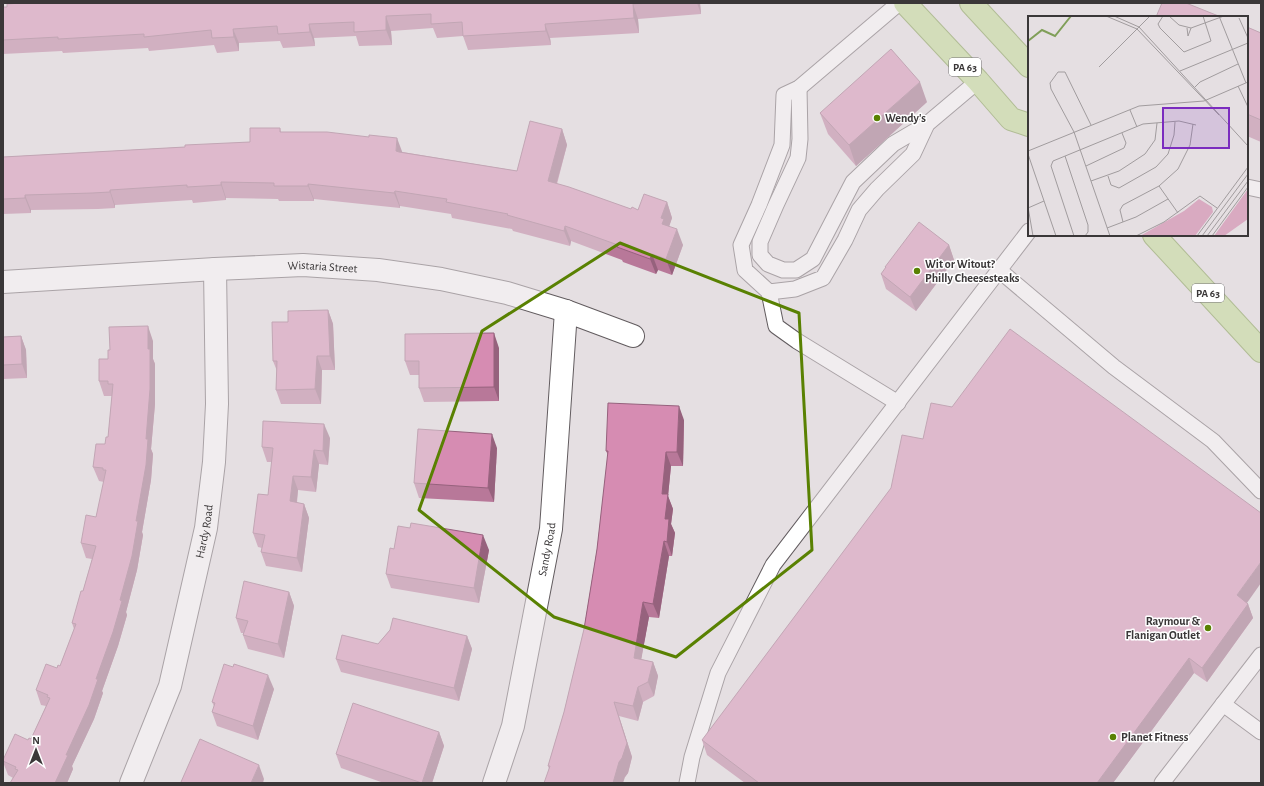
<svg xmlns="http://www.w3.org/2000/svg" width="1264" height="786" font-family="'Alegreya Sans',sans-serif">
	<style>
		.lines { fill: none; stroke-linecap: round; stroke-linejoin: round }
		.lane-casing { stroke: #625c5f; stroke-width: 17 }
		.street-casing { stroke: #625c5f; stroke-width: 24 }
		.primary-casing { stroke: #719339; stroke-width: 24 }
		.lane { stroke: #fff; stroke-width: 15 }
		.street { stroke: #fff; stroke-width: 22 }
		.primary { stroke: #bcdc89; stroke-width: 22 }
		.wall { fill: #b87899 }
		.shaded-wall { fill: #96627d }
		.building { fill: #d68cb2; stroke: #96627d }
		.marked { fill: none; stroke: #598102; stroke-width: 3; stroke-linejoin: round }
		.poi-dot { fill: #598102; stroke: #fff; stroke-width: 1.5 }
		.labels { text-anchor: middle; stroke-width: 3; stroke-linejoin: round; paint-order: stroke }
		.shield { fill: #fff; stroke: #757374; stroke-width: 1 }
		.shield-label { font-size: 11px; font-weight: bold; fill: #3a3738 }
		.poi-label { font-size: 12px; font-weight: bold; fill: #3a3738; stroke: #fff; text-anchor: start }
		.street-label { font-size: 12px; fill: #3a3738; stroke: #fff }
		.inset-river { fill: none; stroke: #809f59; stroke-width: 2 }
		.inset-road { fill: none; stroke: #a19c9e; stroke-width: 1 }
		.view { fill: #7b2cbf; fill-opacity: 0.15; stroke: #7b2cbf; stroke-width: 2 }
		.inset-edge { fill: none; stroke: #3a3738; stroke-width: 2 }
	</style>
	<rect width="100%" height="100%" fill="#e5dfe2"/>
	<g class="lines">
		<!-- lane casing -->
		<g class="lane-casing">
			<g id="lane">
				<polyline points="899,3 799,88 784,95 782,145 759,205 741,245 745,270 769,292 795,289 823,278 845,240 859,210 877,189 913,154 927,124 978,81"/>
				<polyline points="799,88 800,139 798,158 776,205 760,242 760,255 768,264 783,270 796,270 813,259 853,182 893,144 927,124"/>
				<polyline points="1247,187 1261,190"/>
				<polyline points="999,270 1114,367 1213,441 1261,491"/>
				<polyline points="769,292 776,326 797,341 898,403"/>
				<polyline points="1223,704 1261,732"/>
				<polyline points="687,783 692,757 718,673 773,565 1029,231"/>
				<polyline points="1162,783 1261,655"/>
			</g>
		</g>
		<!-- street casing -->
		<g class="street-casing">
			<g id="street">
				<path id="s1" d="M3 282 215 269 303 265 378 270 441 279 507 293 566 311 633 336"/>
				<path id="s2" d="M131 783 170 686 206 528 214 462 217 404 215 269"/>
				<path id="s3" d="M494 783 513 726 551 529 566 311"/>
			</g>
		</g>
		<!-- primary casing -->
		<g class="primary-casing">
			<g id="primary">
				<polyline points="905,3 978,81 1011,119 1029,125"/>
				<polyline points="971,3 1029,66"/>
				<polyline points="1154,235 1261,351"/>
			</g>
		</g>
		<!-- lane -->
		<use href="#lane" class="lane"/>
		<!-- street -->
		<use href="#street" class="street"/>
		<!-- primary -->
		<use href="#primary" class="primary"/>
	</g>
	<!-- wall -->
	<g class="wall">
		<polygon points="21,3 700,3 701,14 638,19 639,33 550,38 551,45 468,50 463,36 437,38 433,28 391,31 392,45 359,46 356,36 314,38 315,46 283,48 280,41 239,43 239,51 217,53 214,45 149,51 148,48 63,53 62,51 3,54 3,7 7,7"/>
		<polygon points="1247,27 1261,33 1261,142 1247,136"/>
		<polygon points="927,102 856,166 828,134 820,113"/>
		<polygon points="280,128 281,132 517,171 562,129 567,145 557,184 631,209 638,210 667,202 672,218 669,226 683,245 672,275 658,270 656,274 623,262 622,260 571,241 570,246 513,231 512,229 452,218 451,214 400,206 400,208 314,199 314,201 279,201 278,199 226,198 226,200 193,203 192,200 115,205 115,208 98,209 31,210 31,213 3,214 3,157 185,147 250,142"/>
		<polygon points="949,245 954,260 916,311 886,289 881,274 886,268 885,267"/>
		<polygon points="328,310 333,324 335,370 322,370 321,404 281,404 276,390 277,371 273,361 288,322"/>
		<polygon points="21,336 26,350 27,378 3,379 3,337"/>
		<polygon points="153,341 153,359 155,364 155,404 151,449 153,454 151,480 142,532 143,535 137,570 126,612 127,615 118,646 102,691 103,693 94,719 72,766 73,769 67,783 10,783 13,778 8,775 3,762 3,760 28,740 31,739 46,706 41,705 36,690 57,668 60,666 74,629 72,623 83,591 92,559 86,558 81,543 96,517 104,482 99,481 93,467 105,444 108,437 112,396 104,396 99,381 108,359 110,350"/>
		<polygon points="499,348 499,401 424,402 419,388 419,375 410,375 405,361"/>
		<polygon points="684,420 683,466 671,466 668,496 673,509 671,524 675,533 672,556 669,556 659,618 649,617 641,659 653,662 658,676 654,696 643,702 638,721 619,716 632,757 628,773 625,777 549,769 548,766 564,712 584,629 597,549 608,455 606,451"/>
		<polygon points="330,438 328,465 319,464 316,492 298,490 297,503 304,504 309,518 302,572 266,566 261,552 262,548 258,547 253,533 268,495 272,462 267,462 262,447"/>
		<polygon points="497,448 494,502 419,498 414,483"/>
		<polygon points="394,549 489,550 479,603 391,588 386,574"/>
		<polygon points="289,592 294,606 284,658 248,649 243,635 244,633 241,633 236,618"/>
		<polygon points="1247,603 1248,604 1253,618 1207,682 1194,673 1113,783 745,783 707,755 702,740"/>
		<polygon points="390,630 467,636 472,649 459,701 341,672 336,659 378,644"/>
		<polygon points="233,667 274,689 258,740 217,726 212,712 214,706 212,702"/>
		<polygon points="439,732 444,746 432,783 384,783 341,768 336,754"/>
	</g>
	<!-- shaded-wall -->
	<g class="shaded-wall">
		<polygon points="697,3 700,3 701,14"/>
		<polygon points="633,4 638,19 639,33 634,18"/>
		<polygon points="386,16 391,31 392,45 386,30"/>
		<polygon points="309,24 314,38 315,46 310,32"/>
		<polygon points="545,24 550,38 551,45 546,31"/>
		<polygon points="233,29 239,43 239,51 234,37"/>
		<polygon points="920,82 927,102 856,166 849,145"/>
		<polygon points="562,129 567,145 553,196 548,181"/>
		<polygon points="397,138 403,154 396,151"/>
		<polygon points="221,182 226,198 226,200 221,185"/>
		<polygon points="308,184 314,199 314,201 308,186"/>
		<polygon points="110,190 115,205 115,208 110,192"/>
		<polygon points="395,191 400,206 400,208 394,193"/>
		<polygon points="25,195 31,210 31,213 25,198"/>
		<polygon points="667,202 672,218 668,230 662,224 661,218"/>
		<polygon points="565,226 571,241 570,246 564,231"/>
		<polygon points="677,229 683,245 672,275 666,259"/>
		<polygon points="949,245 954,260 916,311 910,297"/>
		<polygon points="652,254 658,270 656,274 650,259"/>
		<polygon points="328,310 333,324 335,370 330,356"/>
		<polygon points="148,326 153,341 153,359 155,364 155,404 151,449 153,454 151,480 142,532 143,535 137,570 126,612 127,615 118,646 102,691 103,693 94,719 72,766 73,769 67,783 55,783 66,755 96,679 120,600 136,521 146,439 148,349"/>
		<polygon points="494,333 499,348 499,401 494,387"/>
		<polygon points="21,336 26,350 27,378 22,364"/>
		<polygon points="317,356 322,370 321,404 315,389"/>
		<polygon points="679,406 684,420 683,466 677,452"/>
		<polygon points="324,424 330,438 328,465 323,451"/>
		<polygon points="492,434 497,448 494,502 488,488"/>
		<polygon points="314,450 319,464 316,492 311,477"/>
		<polygon points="666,452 671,466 668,496 673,509 671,524 675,533 672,556 667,542 665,519 662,494"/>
		<polygon points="293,476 298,490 295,516 290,501"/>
		<polygon points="304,504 309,518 302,572 297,558"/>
		<polygon points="483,535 489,550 479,603 474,588"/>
		<polygon points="664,541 669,556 659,618 653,604"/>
		<polygon points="1261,562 1261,583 1242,610 1237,595"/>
		<polygon points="289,592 294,606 284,658 278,644"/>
		<polygon points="643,602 649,617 639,672 634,658"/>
		<polygon points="1248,604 1253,618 1207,682 1202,668"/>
		<polygon points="467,636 472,649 459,701 454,688"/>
		<polygon points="1189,658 1194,673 1113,783 1097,783"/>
		<polygon points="653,662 658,676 654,696 648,682"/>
		<polygon points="268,675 274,689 258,740 253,726"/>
		<polygon points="638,687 643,702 638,721 633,706"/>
		<polygon points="614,702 632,757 628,773 625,777 623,783 613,783"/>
		<polygon points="439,732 444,746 432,783 422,783"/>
		<polygon points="259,765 264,779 263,783 251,783"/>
	</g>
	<!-- building -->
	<g class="building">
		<polygon points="21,3 651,3 633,4 634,18 545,24 546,31 463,36 462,22 431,24 431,14 386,16 386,30 354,32 354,22 309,24 310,32 278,34 277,26 233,29 234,37 212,38 211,30 144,37 144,34 58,39 58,37 3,40 3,7 7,7 7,4"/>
		<polygon points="1162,3 1186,3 1221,17 1156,17"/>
		<polygon points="1247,27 1261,33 1261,120 1247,114"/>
		<polygon points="891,49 920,82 849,145 820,113"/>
		<polygon points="530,121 562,129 548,181 569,187 631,209 632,207 638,210 644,194 667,202 661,218 664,219 662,224 677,229 666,259 652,254 650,259 617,247 618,245 565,226 564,231 507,215 508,214 446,202 447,199 395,191 394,193 308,184 308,186 274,186 274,183 221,182 221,185 187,187 187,185 110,190 110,192 92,193 25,195 25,198 3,199 3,157 185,147 185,145 250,142 250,128 280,128 280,132 327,132 369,137 369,135 397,138 396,151 399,152 517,171"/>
		<polygon points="919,222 949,245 910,297 881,274 886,267 885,267"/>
		<polygon points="328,310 330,356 317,356 315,389 276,390 277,361 273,361 272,322 288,322 288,311"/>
		<polygon points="148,326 148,349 150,349 150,389 146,439 148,439 146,465 136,521 138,521 132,556 120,600 122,601 113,632 96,679 98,679 89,705 66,755 68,755 55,783 10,783 18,770 15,769 16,767 3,761 3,760 15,734 28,740 29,738 31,739 50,698 47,697 48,695 36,690 46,664 57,668 58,665 60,666 76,624 72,623 81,591 83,591 96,546 81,543 86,515 96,517 106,470 103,470 103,468 93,467 96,444 105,444 106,437 108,437 113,384 108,384 108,381 99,381 99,359 108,359 108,350 110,350 109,327"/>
		<polygon points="1010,329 1261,513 1261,562 1237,595 1248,604 1202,668 1189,658 1097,783 759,783 702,740 891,488 902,435 923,439 931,403 952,407"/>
		<polygon points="494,333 494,387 419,388 419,361 405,361 405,334"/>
		<polygon points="21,336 22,364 3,365 3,337"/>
		<polygon points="608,403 679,406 677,452 666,452 662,494 668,494 665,519 669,519 667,542 664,541 653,604 643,602 634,658 653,662 648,682 638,687 633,706 614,702 627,743 622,758 619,762 613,783 544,783 550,766 548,766 564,712 584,629 597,549 608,451 606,451"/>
		<polygon points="263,421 324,424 323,451 314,450 311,477 293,476 290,501 304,504 297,558 261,552 265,535 253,533 258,494 268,495 273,448 262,447"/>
		<polygon points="418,429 492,434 488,488 414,483"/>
		<polygon points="411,523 483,535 474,588 386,574 390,548 394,549 398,526 410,528"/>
		<polygon points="244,581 289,592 278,644 243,635 248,621 236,618"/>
		<polygon points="393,618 467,636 454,688 336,659 342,635 378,644 390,630"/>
		<polygon points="224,664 233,667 234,664 268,675 253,726 212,712 215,703 212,702"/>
		<polygon points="353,703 439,732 422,783 336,754"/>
		<polygon points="200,739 259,765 251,783 184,783 181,782"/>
	</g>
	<!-- marked area -->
	<path d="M0 0H1264V786H0ZM620 243 799 313 812 550 676 657 554 617 419 510 482 331Z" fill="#e5dfe2" fill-opacity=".55" fill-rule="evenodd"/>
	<path class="marked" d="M620 243 799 313 812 550 676 657 554 617 419 510 482 331Z"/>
	<!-- markers -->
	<g class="poi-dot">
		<circle cx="877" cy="118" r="4"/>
		<circle cx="917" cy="271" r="4"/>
		<circle cx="1208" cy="628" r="4"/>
		<circle cx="1113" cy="737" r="4"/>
	</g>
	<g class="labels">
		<!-- shield labels -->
		<g class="shield">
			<rect x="949" y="58" width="32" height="18" rx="3"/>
			<rect x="1192" y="284" width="32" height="18" rx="3"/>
		</g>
		<g class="shield-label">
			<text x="965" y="71">PA 63</text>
			<text x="1208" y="297">PA 63</text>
		</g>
		<!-- poi labels -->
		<g class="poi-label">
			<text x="885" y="122">Wendy's</text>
			<text x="925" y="268">Wit or Witout?<tspan x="925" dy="14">Philly Cheesesteaks</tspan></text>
			<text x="1200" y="625" text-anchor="end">Raymour &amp;<tspan x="1200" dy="14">Flanigan Outlet</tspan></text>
			<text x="1121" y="741">Planet Fitness</text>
		</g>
		<!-- street labels -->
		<g class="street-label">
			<text dy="4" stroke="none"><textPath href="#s1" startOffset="320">Wistaria Street</textPath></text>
			<text dy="4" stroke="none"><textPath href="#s2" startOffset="263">Hardy Road</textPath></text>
			<text dy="4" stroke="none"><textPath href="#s3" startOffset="240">Sandy Road</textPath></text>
		</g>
	</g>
	<!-- overview -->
	<g transform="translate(1028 16)">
		<rect width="220" height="220" fill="#e5dfe2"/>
		<path d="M220 173V203L196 220H186ZM171 183 184 191 185 196 167 220H112L156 195Z" fill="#d9aac1"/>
		<path class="inset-river" d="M0 25 14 14 27 20 43 0"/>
		<path class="inset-road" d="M78 0 109 13 191 99M86 0 111 11 220 130M135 0 130 8 132 12 156 36 183 25 175 0M141 0 151 9 163 12 196 0M191 0 218 67M211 2 220 22M159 12 160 20 163 12M71 51 122 0M152 55 220 27M210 70 220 91M167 71 172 66 210 48M102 94 109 111M63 109 37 56H30L22 67 23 73 46 116 82 220M0 135 111 90 176 85 220 66M0 138 28 220M37 140 60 209V216L57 220M58 150 96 132 98 127 94 117M80 160 83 169 91 172 128 151 140 138 146 119 147 106M63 165 91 155 117 138 127 124 129 107M131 170 150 197M0 191 5 220M0 192 16 185M95 206 92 194 95 189 131 170 150 153 162 129 165 108M79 212 108 201 140 183M46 220 23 150 25 145 115 108 151 105 168 109M108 220 136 206 172 180 189 192M169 220 220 151M174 220 220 158M179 220 220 165M184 220 220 171"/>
		<path class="view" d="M135 92H201V132H135Z"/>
		<rect width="220" height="220" class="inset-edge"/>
	</g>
	<!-- border -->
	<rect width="1264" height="786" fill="none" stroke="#3a3738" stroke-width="8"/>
	<!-- north arrow -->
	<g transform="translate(36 750)" stroke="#ffffff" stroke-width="3" paint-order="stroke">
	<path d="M0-3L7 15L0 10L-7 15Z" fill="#3a3738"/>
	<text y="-6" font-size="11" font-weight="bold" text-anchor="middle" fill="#3a3738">N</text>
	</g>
</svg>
